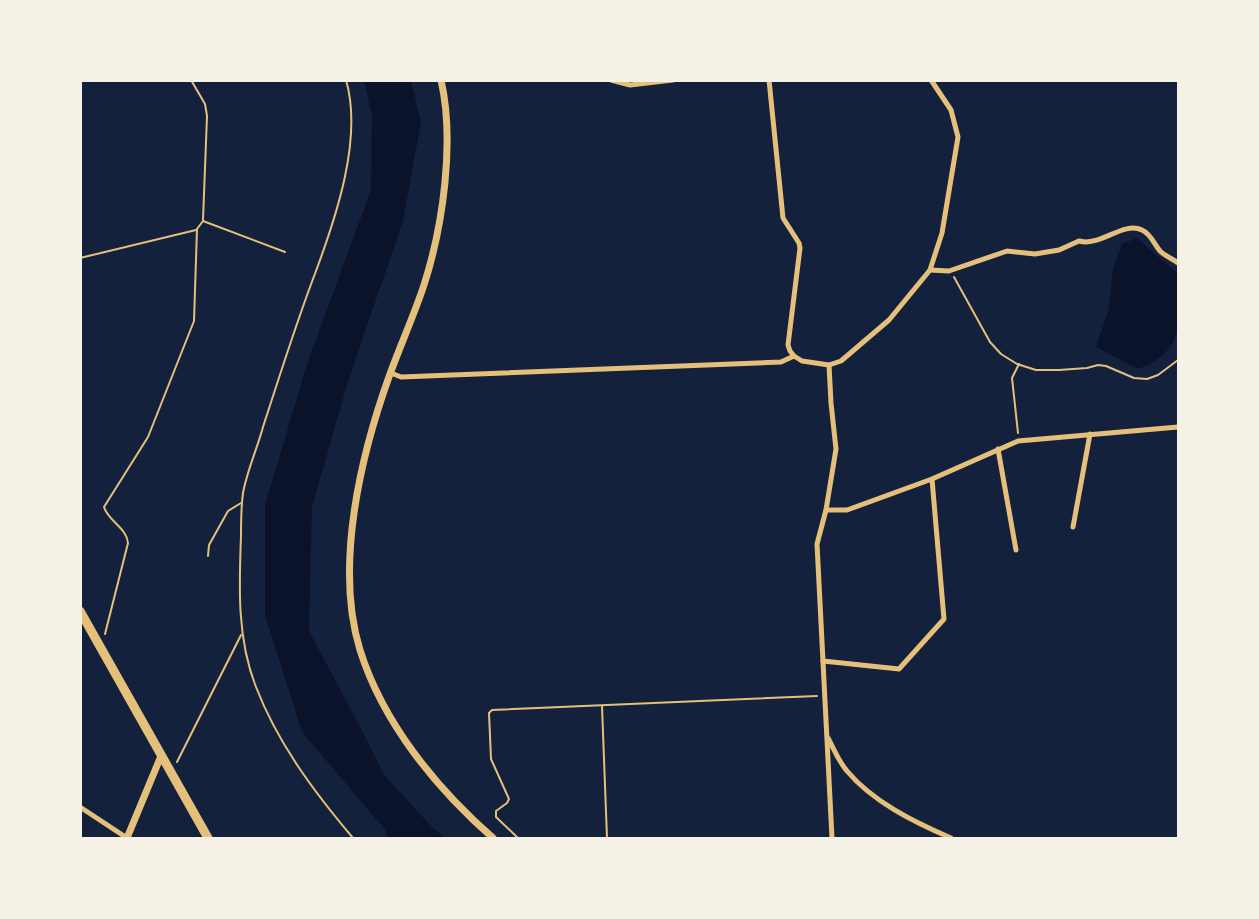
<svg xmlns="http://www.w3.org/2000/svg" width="1259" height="919" font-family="Lato,sans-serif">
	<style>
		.water { fill: #0b132b }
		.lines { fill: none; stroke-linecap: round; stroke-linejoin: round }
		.path { stroke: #e5c07b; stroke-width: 2 }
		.minor { stroke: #e5c07b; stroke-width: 5 }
		.tertiary { stroke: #e5c07b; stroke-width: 7 }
		.primary { stroke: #e5c07b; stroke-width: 9 }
	</style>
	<rect width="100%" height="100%" fill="#14213d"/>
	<!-- water -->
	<g class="water">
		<polygon points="364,81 411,81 421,122 403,221 348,381 312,507 309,631 368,742 384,775 433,828 445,838 388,838 386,831 382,826 302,732 265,615 265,505 308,361 371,190 372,115"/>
		<path d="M1137 238 1178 274C1178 319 1188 350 1138 369L1096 347 1109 309 1113 268 1122 244Z"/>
	</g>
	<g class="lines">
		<!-- path -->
		<g class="path">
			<polyline points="191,80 205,104 207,116 203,220"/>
			<path d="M346 80C363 138 336 217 316 271 296 323 280 375 263 427 257 449 247 471 243 493 241 507 241 522 241 536 239 587 237 639 256 687 278 744 315 793 353 838"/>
			<polyline points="80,258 196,230"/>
			<polyline points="954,277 990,342 1001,354 1017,364 1036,370 1059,370 1087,368 1098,365 1106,366 1134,378 1147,379 1158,375 1178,360"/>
			<polyline points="1018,433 1012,378 1019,364"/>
			<polyline points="208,556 209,545 228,511 241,503"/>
			<path d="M105 634 128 543C127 528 108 521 104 507L148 437 194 321 197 229 203 221 285 252"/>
			<polyline points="602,706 607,838"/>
			<polyline points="177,762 241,635"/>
			<polyline points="518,838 496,817 496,811 507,803 509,799 491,759 489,713 492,710 817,696"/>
		</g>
		<!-- minor -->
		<g class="minor">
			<polyline points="611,80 630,85 673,80"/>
			<polyline points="769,80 783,218 799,243 800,248 788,345 790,351 794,356 802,361 829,365 841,361 889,320 930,270 942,233 958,137 951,110 931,80"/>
			<path d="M930 270 949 271 1007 251 1035 254 1059 250 1079 241C1100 247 1123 221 1142 230 1151 234 1154 244 1160 251 1165 256 1173 259 1178 263"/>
			<polyline points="829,365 831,403 836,449 826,510 817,544 832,838"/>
			<polyline points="391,373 401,377 781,362 794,356"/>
			<polyline points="998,449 1016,550"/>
			<polyline points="826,510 847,510 932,479 1018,441 1178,427"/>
			<polyline points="1073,527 1090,434"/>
			<polyline points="823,661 899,669 944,619 932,479"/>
			<path d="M828 738C834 749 839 762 847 771 873 802 914 822 951 838"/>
			<polyline points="80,807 127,838"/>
		</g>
		<!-- tertiary -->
		<g class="tertiary">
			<path d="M441 80C455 141 443 226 424 285 414 315 401 344 390 374 361 454 334 566 360 650 383 723 436 788 493 838"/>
			<polyline points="127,838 161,756"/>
		</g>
		<!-- primary -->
		<polyline class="primary" points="80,611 208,838"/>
	</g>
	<!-- border -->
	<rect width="1259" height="919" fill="none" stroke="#f6f1e7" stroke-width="164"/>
</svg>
